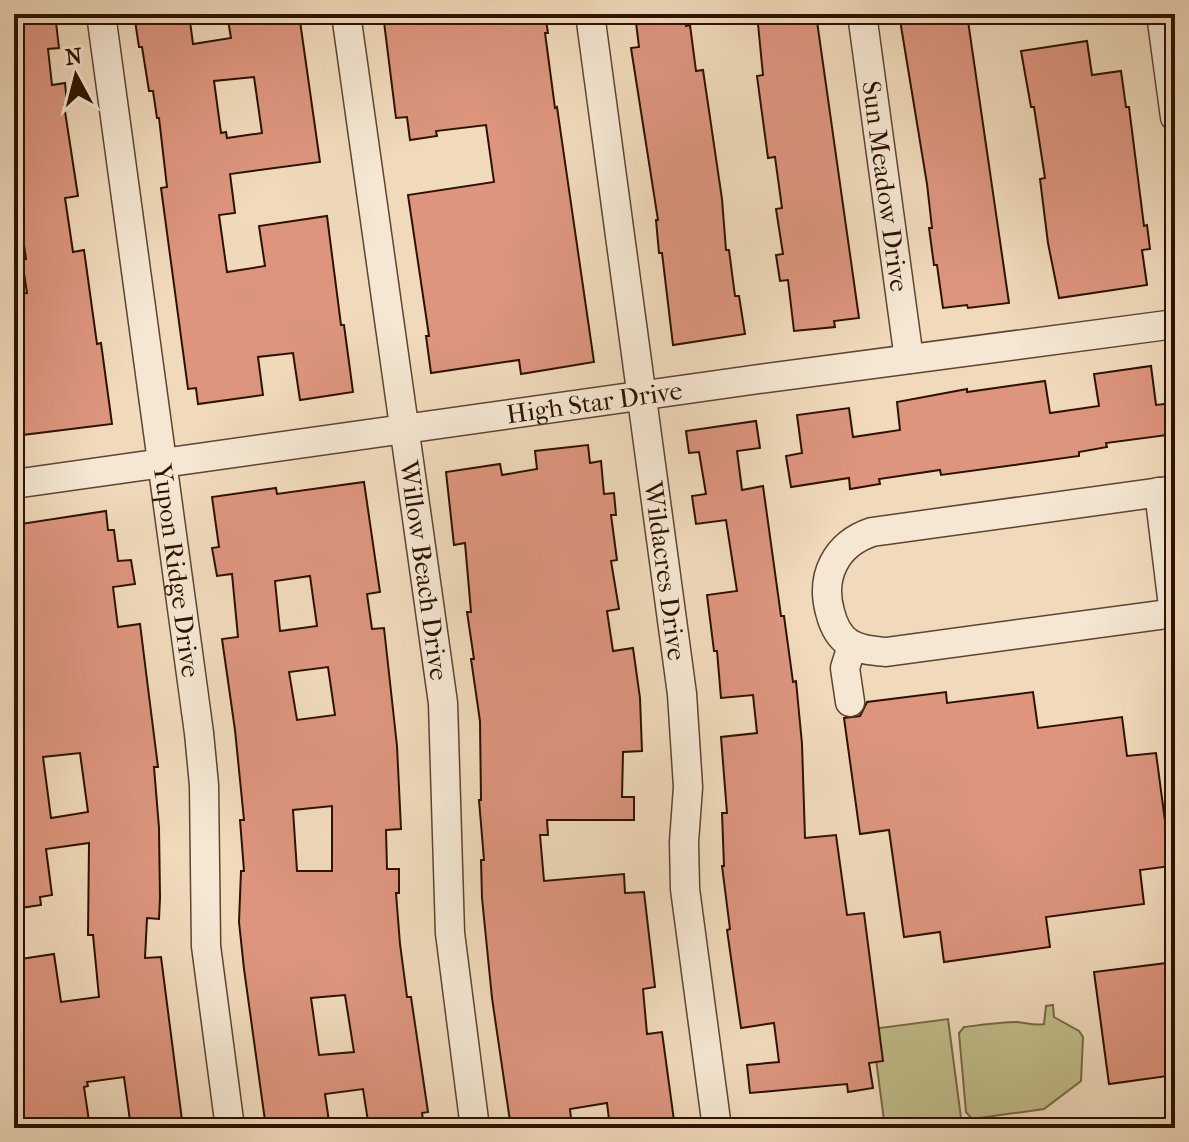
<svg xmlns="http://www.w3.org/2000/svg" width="1189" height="1142" font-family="'IM FELL French Canon',serif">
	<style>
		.green { fill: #c1bd8b; stroke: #776846; stroke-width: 2 }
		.building { fill: #dd957e; stroke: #2d1201; stroke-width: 2; fill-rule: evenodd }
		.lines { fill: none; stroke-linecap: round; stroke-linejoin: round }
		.minor-casing { stroke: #5e4430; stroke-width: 31 }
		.minor { stroke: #f5e7d3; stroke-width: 28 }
		.labels { text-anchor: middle; stroke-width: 6; stroke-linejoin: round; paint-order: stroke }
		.street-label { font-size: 26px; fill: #2d1201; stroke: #f5e7d3 }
	</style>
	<rect width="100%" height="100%" fill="#f0dabb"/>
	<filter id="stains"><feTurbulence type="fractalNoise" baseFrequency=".0025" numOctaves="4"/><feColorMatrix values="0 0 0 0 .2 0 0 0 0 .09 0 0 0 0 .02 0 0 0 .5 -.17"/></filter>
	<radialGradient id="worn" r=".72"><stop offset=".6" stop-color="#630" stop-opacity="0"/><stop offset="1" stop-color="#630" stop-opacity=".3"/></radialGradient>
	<!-- green -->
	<g class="green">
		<path d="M1053 1005 1054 1017 1079 1031 1083 1037 1081 1081 1044 1109 972 1119 966 1112 959 1033 964 1027C981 1025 1000 1022 1017 1022 1027 1023 1035 1026 1044 1024L1046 1006Z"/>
		<polygon points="948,1019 961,1118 885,1128 872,1029"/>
	</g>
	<!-- building -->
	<g class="building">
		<polygon points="32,14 55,14 59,48 48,49 52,85 65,83 67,104 64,105 78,196 65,198 73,252 84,250 97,344 101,343 112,424 14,436 14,294 27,293 22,260 26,259 18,204 14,205 14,23 32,21"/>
		<path d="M134 14H189L193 44 231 38 227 14H299L320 162 230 174 235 213 219 215 227 272 265 266 259 226 327 216 341 325H344L353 392 300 400 293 353 258 357 263 395 198 404 196 388 188 389 161 188 167 187 159 118H157L153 91H149L142 47H139ZM254 77 262 133 227 138 226 132 221 133 214 81Z"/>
		<polygon points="383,14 545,14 548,33 545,33 555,108 557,107 594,362 521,374 519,360 431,373 426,336 429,336 408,195 494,182 486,125 436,131 437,136 410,140 407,117 396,118"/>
		<polygon points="635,14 685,14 686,26 690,25 696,71 703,70 722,199 726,250 729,250 735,296 739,296 745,334 673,345 662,253 659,253 656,220 658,220 631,48 639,47"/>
		<polygon points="757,14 816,14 859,318 834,321 835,327 794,331 788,280 780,281 776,255 783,254 776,209 782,208 775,157 768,158 757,76 763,75"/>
		<polygon points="917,14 967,14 1009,303 968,308 967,305 943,308 937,265 934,265 929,228 932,228 927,184 900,20 918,18"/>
		<polygon points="1087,41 1092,75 1121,71 1126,107 1129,107 1144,226 1147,225 1150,249 1142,250 1147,285 1059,298 1048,243 1040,179 1045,178 1034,107 1031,107 1021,51"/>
		<polygon points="1151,366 1156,405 1173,403 1175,434 1106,443 1107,447 1079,452 1079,456 941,475 940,470 879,479 880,484 850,489 849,478 791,487 786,456 802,453 797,415 849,408 853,437 900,430 897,402 967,389 967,392 1045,381 1050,413 1099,406 1094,374"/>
		<polygon points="756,421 760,448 737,451 742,490 763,486 781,616 784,616 793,682 796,681 802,744 805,838 836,835 847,915 864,913 883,1061 869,1063 873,1088 848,1092 847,1084 750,1093 747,1065 779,1062 774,1023 741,1028 727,930 730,929 722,866 724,866 722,813 727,813 721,737 757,733 753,695 721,698 717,651 714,651 707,595 737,591 726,520 696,524 692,496 706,494 699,452 689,453 686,431"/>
		<polygon points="588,445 590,463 601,461 604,494 614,493 616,515 611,515 617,560 611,561 619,609 607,611 613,651 633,648 640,698 642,751 623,752 622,797 634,797 634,820 547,820 548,835 540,835 544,881 624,874 625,893 644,892 655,987 643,989 647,1034 662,1032 675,1128 610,1128 607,1103 570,1109 572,1128 511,1128 492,998 482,898 481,860 484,860 479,800 481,800 480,721 471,659 474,659 467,612 471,612 465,543 454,545 446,472 500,464 502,475 537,469 535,451"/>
		<path d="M364 482 380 592 367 594 372 629 384 628 397 746 401 829 386 830 387 869H399V893H396L400 944 407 997H411L428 1112 422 1113 424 1126 369 1128 363 1089 325 1094 330 1128H266L244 969 239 922 241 871H244L240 820H244L235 730 222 639 238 637 232 574 217 576 212 548 219 547 212 497 276 488 277 494ZM310 576 317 626 280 631 275 581ZM328 667 335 715 297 720 289 672ZM332 806V871H297L293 810ZM345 995 354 1052 319 1055 311 998Z"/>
		<path d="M106 511 108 530H114L118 561 131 560 135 584 113 587 118 627 140 624 149 696 158 767H154L159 828 160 898 159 919 147 918 145 958 161 957 183 1128H131L124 1077 87 1082 88 1086 84 1087 90 1128H31L30 1122 19 1124 14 1090V960L54 954 61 1002 99 997 93 935H88L89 843 46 849 52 895 40 897 41 905 14 909V525ZM80 753 88 812 51 818 43 757Z"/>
		<polygon points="946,692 947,703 1033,692 1038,728 1122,717 1127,756 1156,753 1171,866 1140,870 1144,904 1046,917 1050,947 944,962 940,932 904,937 889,830 860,834 844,718 860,716 867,702"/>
		<polygon points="1175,962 1175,1075 1109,1084 1094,972"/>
	</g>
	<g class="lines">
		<!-- minor casing -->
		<g class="minor-casing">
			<g id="minor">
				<path id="s1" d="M101 14 199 733 204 785 206 946 230 1128"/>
				<path id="s2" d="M346 14 443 703 450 933 475 1128"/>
				<path id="s3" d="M590 14 682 694 688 787 684 842 685 889 717 1128"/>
				<path id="s4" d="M862 14 909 359"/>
				<polyline points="1161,14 1175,117"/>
				<path id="s5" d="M14 484 759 379 1175 324"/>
				<path d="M1175 490 872 532C836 544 820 576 830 612 833 624 838 636 849 643 859 650 874 651 886 652L1175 613"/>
				<polyline points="1159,492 1174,614"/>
				<polyline points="850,702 845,668 852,646"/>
			</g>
		</g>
		<!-- minor -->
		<use href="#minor" class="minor"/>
	</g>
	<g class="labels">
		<!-- street labels -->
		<g class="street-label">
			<text dy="9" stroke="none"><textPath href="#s4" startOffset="174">Sun Meadow Drive</textPath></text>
			<text dy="9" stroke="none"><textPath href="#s5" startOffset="586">High Star Drive</textPath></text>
			<text dy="9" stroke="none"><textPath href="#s1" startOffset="562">Yupon Ridge Drive</textPath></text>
			<text dy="9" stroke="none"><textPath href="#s2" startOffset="562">Willow Beach Drive</textPath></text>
			<text dy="9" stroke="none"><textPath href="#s3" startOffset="562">Wildacres Drive</textPath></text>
		</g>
	</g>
	<!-- margin -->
	<rect width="1189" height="1142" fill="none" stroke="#f0dabb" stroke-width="48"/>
	<rect x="16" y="16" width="1157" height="1110" fill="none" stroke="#2d1201" stroke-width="4"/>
	<rect x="24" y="24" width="1141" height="1094" fill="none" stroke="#2d1201" stroke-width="2"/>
	<!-- north arrow -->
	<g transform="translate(76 76) rotate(353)" stroke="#f5e7d3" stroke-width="6" paint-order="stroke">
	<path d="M0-6L14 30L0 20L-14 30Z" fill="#2d1201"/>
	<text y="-12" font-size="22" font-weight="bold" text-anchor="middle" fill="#2d1201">N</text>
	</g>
	<rect width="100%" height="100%" filter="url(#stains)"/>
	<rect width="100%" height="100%" fill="url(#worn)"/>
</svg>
